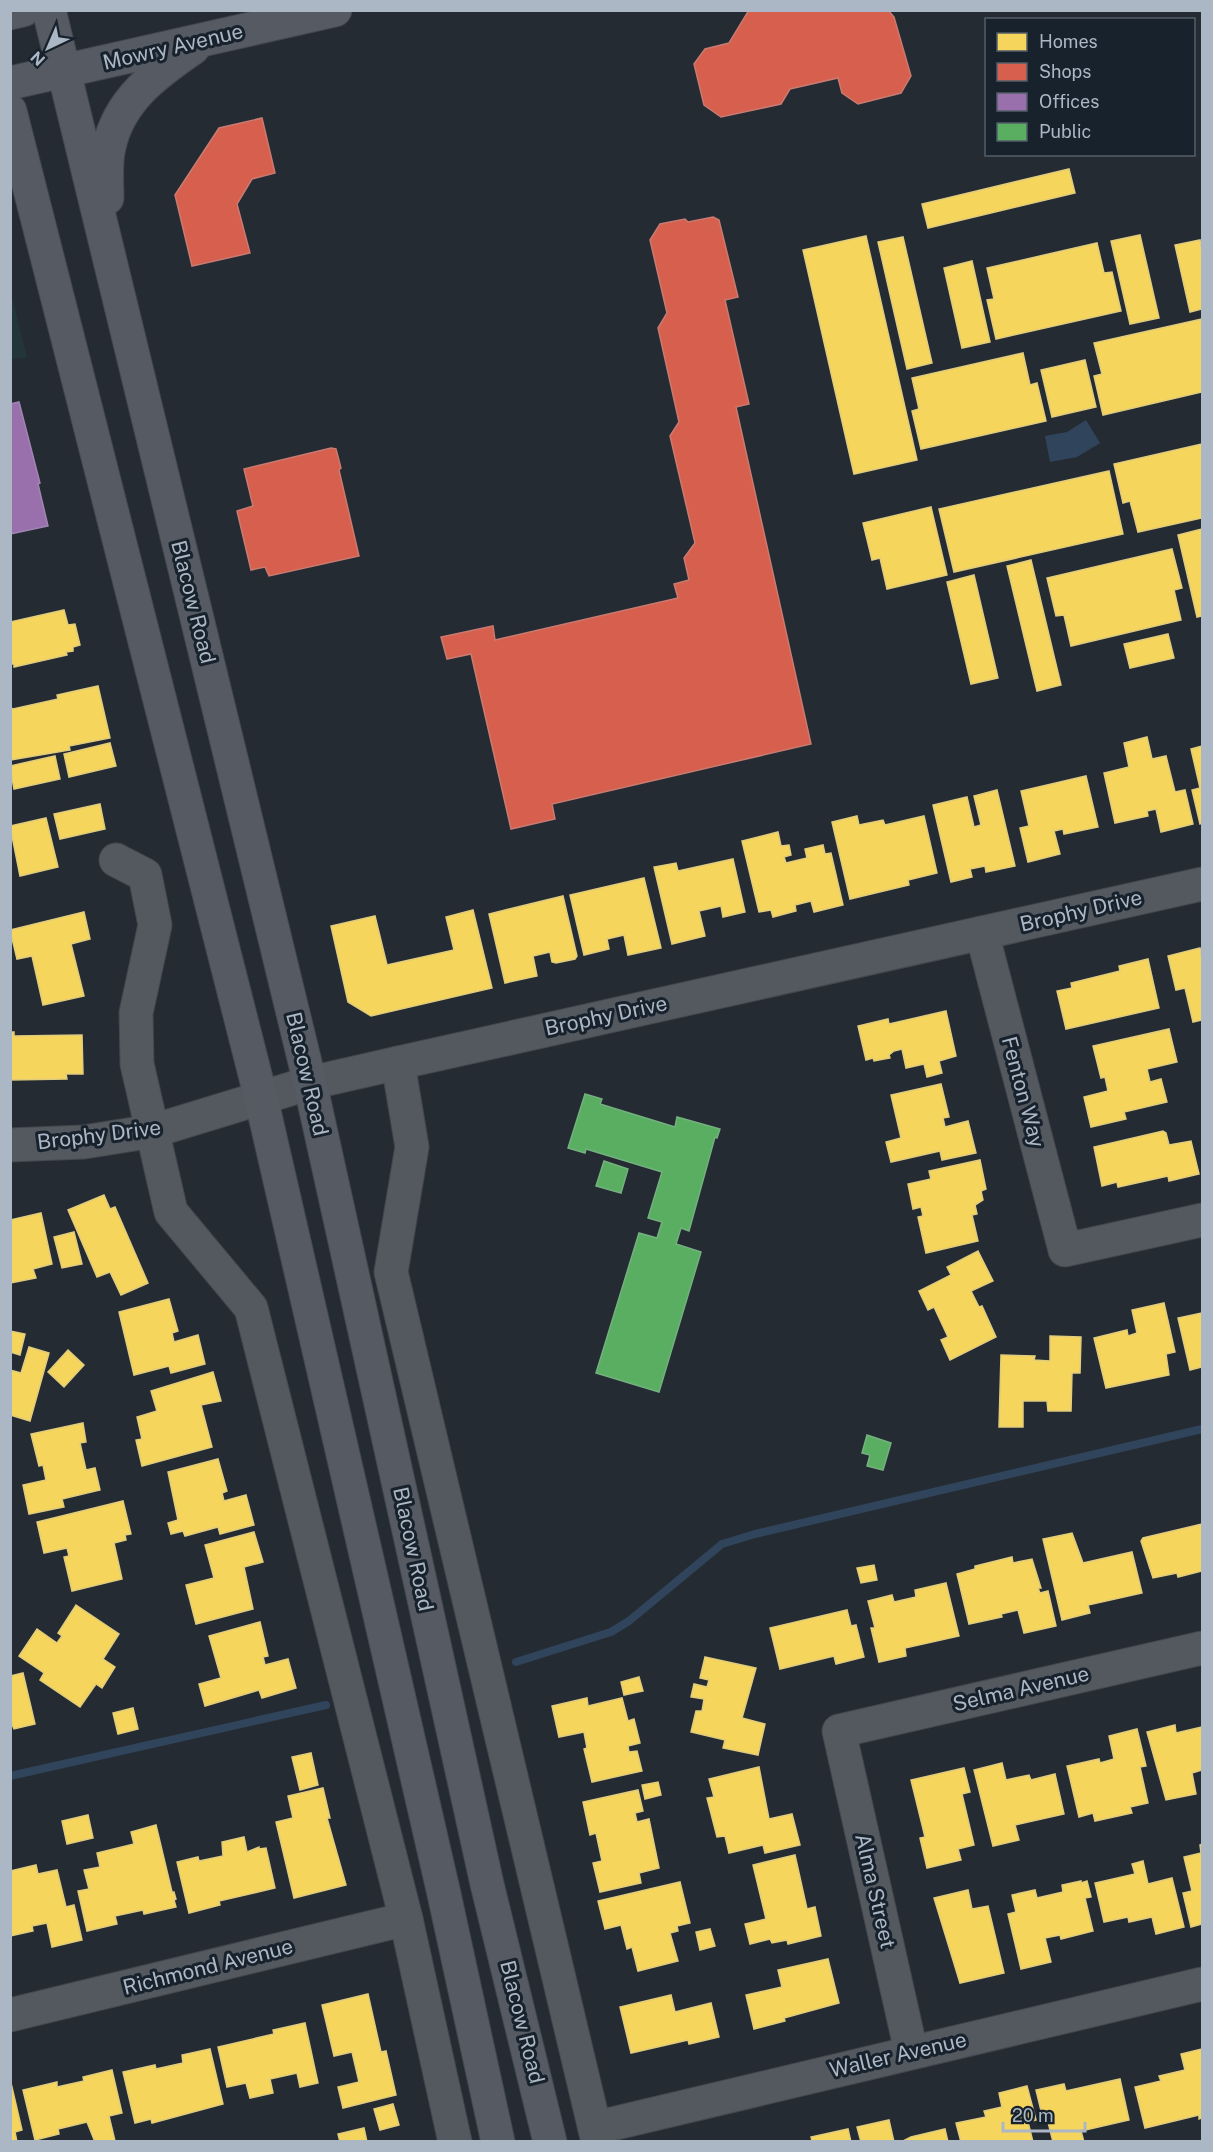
<svg xmlns="http://www.w3.org/2000/svg" width="1213" height="2152" font-family="'Public Sans',sans-serif">
	<style>
		.green { fill: #223538 }
		.water { fill: #30455c }
		.homes { fill: #f6d55c; stroke: #e0cc7c; stroke-width: 1.5 }
		.shops { fill: #d6604d; stroke: #c97a71; stroke-width: 1.5 }
		.offices { fill: #9970ab; stroke: #9f85b3; stroke-width: 1.5 }
		.public { fill: #5aae61; stroke: #73b17f; stroke-width: 1.5 }
		.lines { fill: none; stroke-linecap: round; stroke-linejoin: round }
		.stream { stroke: #30455c; stroke-width: 8 }
		.minor-casing { stroke: #42474d; stroke-width: 35 }
		.major-casing { stroke: #42474f; stroke-width: 35 }
		.minor { stroke: #545960; stroke-width: 33 }
		.major { stroke: #565b63; stroke-width: 33 }
		.labels { text-anchor: middle; stroke-width: 6; stroke-linejoin: round; paint-order: stroke }
		.street-label { font-size: 21px; fill: #acb7c5; stroke: #18222d }
	</style>
	<rect width="100%" height="100%" fill="#252b32"/>
	<!-- green -->
	<polygon class="green" points="10,293 11,293 27,358 11,359"/>
	<!-- water -->
	<polygon class="water" points="1086,420 1100,443 1077,457 1050,462 1045,436 1067,432"/>
	<!-- homes -->
	<g class="homes">
		<polygon points="1069,169 1075,193 928,228 922,204"/>
		<polygon points="1140,235 1159,318 1130,324 1111,241"/>
		<polygon points="866,236 917,460 854,474 803,250"/>
		<polygon points="903,237 932,363 907,369 878,242"/>
		<polygon points="1200,240 1202,251 1202,309 1190,312 1175,245"/>
		<polygon points="1097,243 1104,273 1112,272 1121,311 996,339 987,300 994,299 987,268"/>
		<polygon points="972,261 990,342 962,348 944,268"/>
		<polygon points="1202,319 1202,392 1103,415 1094,376 1102,374 1094,343"/>
		<polygon points="1023,353 1030,385 1037,383 1046,421 921,449 912,411 919,409 912,378"/>
		<polygon points="1085,360 1096,407 1052,417 1041,370"/>
		<polygon points="1202,444 1202,518 1138,532 1130,501 1123,503 1114,464"/>
		<polygon points="1109,471 1123,534 954,572 939,509"/>
		<polygon points="931,507 947,575 887,589 880,558 872,560 863,523"/>
		<polygon points="1202,529 1202,616 1197,617 1178,535"/>
		<polygon points="1172,549 1182,588 1174,590 1181,620 1071,646 1064,615 1056,616 1047,578"/>
		<polygon points="1031,560 1061,685 1037,691 1007,566"/>
		<polygon points="974,575 998,678 971,684 947,582"/>
		<polygon points="64,610 68,625 75,624 80,645 73,647 73,651 66,652 67,655 14,667 14,664 10,664 10,622"/>
		<polygon points="1168,634 1174,658 1130,668 1124,644"/>
		<polygon points="98,686 110,738 69,746 70,750 10,760 10,707 13,709 58,699 57,695"/>
		<polygon points="1147,737 1152,759 1166,756 1175,792 1185,790 1193,824 1161,832 1156,809 1147,811 1148,816 1115,823 1104,773 1129,767 1124,743"/>
		<polygon points="110,743 116,766 69,777 64,754"/>
		<polygon points="1202,746 1202,823 1200,824 1192,790 1200,788 1191,749"/>
		<polygon points="55,756 60,779 14,789 10,766"/>
		<polygon points="1086,776 1098,827 1064,834 1063,829 1054,831 1060,854 1028,862 1020,828 1029,826 1021,791"/>
		<polygon points="997,790 1015,866 986,872 985,866 970,869 972,877 951,882 933,805 967,797 974,827 981,825 974,796"/>
		<polygon points="100,804 105,829 60,839 54,814"/>
		<polygon points="857,816 859,825 883,820 885,825 924,816 937,873 908,880 909,885 850,899 832,822"/>
		<polygon points="46,818 58,867 20,876 10,826"/>
		<polygon points="778,832 781,846 789,845 791,855 784,857 786,863 807,858 805,849 823,845 825,854 831,853 843,905 814,912 811,901 795,905 796,911 773,917 771,910 759,912 742,841"/>
		<polygon points="733,859 745,912 723,917 721,906 699,911 705,936 672,944 654,867 676,863 678,871"/>
		<polygon points="644,878 661,948 628,955 624,935 607,939 609,949 584,955 570,895"/>
		<polygon points="563,896 577,956 575,959 556,963 552,962 550,952 533,956 537,976 505,983 489,914"/>
		<polygon points="473,910 492,988 371,1016 348,1002 331,926 375,916 387,965 454,950 446,917"/>
		<polygon points="84,912 90,939 71,944 84,996 43,1005 32,956 17,959 10,930"/>
		<polygon points="1200,948 1202,960 1202,1020 1193,1022 1185,988 1176,990 1168,956"/>
		<polygon points="1148,959 1159,1008 1066,1029 1057,991 1072,988 1071,983 1120,971 1119,966"/>
		<polygon points="946,1011 956,1056 939,1061 942,1073 927,1077 924,1064 906,1068 902,1049 894,1051 889,1055 890,1058 874,1061 873,1058 866,1060 858,1026 888,1019 889,1024"/>
		<polygon points="1169,1029 1177,1062 1147,1069 1150,1082 1161,1079 1167,1102 1124,1112 1126,1119 1091,1127 1084,1097 1108,1091 1105,1077 1101,1078 1093,1046"/>
		<polygon points="10,1032 14,1032 14,1036 82,1035 83,1074 66,1074 67,1079 10,1080"/>
		<polygon points="941,1084 949,1117 943,1118 945,1127 968,1121 976,1153 942,1160 940,1151 891,1162 886,1142 901,1138 891,1095"/>
		<polygon points="1163,1131 1166,1133 1169,1145 1191,1141 1199,1174 1169,1181 1168,1176 1118,1187 1117,1182 1102,1186 1094,1147"/>
		<polygon points="980,1160 986,1189 981,1191 983,1200 975,1205 977,1214 972,1215 978,1241 926,1253 918,1217 923,1216 921,1207 913,1209 908,1184 931,1179 929,1171"/>
		<polygon points="104,1195 110,1209 115,1207 148,1283 121,1295 110,1272 97,1277 68,1210"/>
		<polygon points="41,1213 52,1264 33,1269 36,1278 10,1283 10,1220"/>
		<polygon points="74,1232 82,1264 62,1268 54,1237"/>
		<polygon points="978,1251 993,1281 971,1291 979,1307 982,1306 996,1337 950,1360 941,1340 948,1337 934,1307 928,1310 919,1291 951,1275 947,1267"/>
		<polygon points="169,1299 178,1331 172,1333 174,1342 198,1335 205,1364 171,1373 169,1366 134,1375 119,1312"/>
		<polygon points="1164,1303 1175,1352 1166,1354 1169,1375 1106,1388 1094,1338 1127,1330 1128,1336 1137,1333 1132,1310"/>
		<polygon points="1202,1313 1202,1367 1190,1370 1178,1318"/>
		<polygon points="10,1331 25,1334 20,1355 10,1352"/>
		<polygon points="1050,1336 1081,1337 1080,1373 1072,1373 1071,1411 1048,1411 1047,1401 1023,1401 1023,1427 999,1427 1001,1355 1035,1356 1034,1360 1050,1361"/>
		<polygon points="29,1347 49,1353 30,1421 10,1415 10,1370 21,1373"/>
		<polygon points="68,1350 84,1365 64,1387 48,1372"/>
		<polygon points="213,1372 221,1401 201,1405 212,1447 142,1466 136,1440 142,1439 137,1417 157,1411 151,1391"/>
		<polygon points="83,1423 86,1442 80,1443 86,1470 95,1468 100,1490 62,1499 64,1507 29,1514 23,1485 46,1480 43,1465 39,1466 31,1434"/>
		<polygon points="218,1459 227,1491 222,1493 224,1501 246,1495 254,1525 220,1534 218,1527 185,1536 183,1531 171,1534 168,1523 178,1520 168,1472"/>
		<polygon points="123,1501 131,1534 125,1535 126,1540 114,1543 122,1579 72,1591 64,1557 69,1556 67,1548 44,1553 37,1522"/>
		<polygon points="1202,1524 1202,1571 1178,1577 1177,1573 1153,1578 1141,1541 1143,1538"/>
		<polygon points="254,1532 263,1562 244,1567 253,1609 196,1624 186,1585 214,1578 205,1545"/>
		<polygon points="1072,1533 1083,1563 1132,1552 1142,1593 1088,1605 1090,1613 1062,1620 1043,1539"/>
		<polygon points="1012,1557 1013,1563 1032,1559 1041,1588 1038,1588 1040,1593 1048,1591 1056,1626 1024,1633 1018,1610 1001,1614 1002,1617 969,1624 957,1574 975,1569 975,1566"/>
		<polygon points="874,1565 877,1580 861,1583 857,1568"/>
		<polygon points="946,1583 959,1636 905,1648 906,1656 879,1662 871,1628 875,1628 868,1601 892,1595 894,1602 916,1597 915,1590"/>
		<polygon points="76,1605 119,1634 103,1659 115,1667 102,1688 96,1684 80,1707 40,1680 44,1673 19,1656 37,1629 57,1643 62,1636 58,1633"/>
		<polygon points="847,1610 851,1626 856,1625 864,1657 836,1664 834,1656 780,1669 770,1628"/>
		<polygon points="260,1622 268,1656 263,1657 265,1665 288,1659 296,1688 262,1698 259,1690 205,1706 199,1684 221,1678 209,1636"/>
		<polygon points="705,1657 756,1668 742,1718 765,1724 758,1755 723,1748 725,1740 691,1732 696,1711 702,1711 704,1699 691,1697 694,1684 707,1687 709,1680 700,1678"/>
		<polygon points="23,1673 35,1724 14,1729 10,1720 10,1676"/>
		<polygon points="639,1677 643,1691 624,1695 621,1682"/>
		<polygon points="587,1698 588,1706 622,1698 628,1721 634,1719 640,1743 628,1746 629,1752 637,1751 642,1771 592,1782 584,1749 587,1748 584,1732 559,1737 552,1706"/>
		<polygon points="133,1708 138,1729 118,1734 113,1713"/>
		<polygon points="1175,1725 1176,1733 1202,1727 1202,1770 1192,1773 1196,1794 1166,1800 1147,1732"/>
		<polygon points="1137,1729 1146,1766 1140,1767 1148,1803 1130,1807 1132,1813 1095,1821 1093,1813 1079,1817 1067,1766 1099,1759 1100,1763 1114,1759 1109,1736"/>
		<polygon points="311,1753 318,1785 300,1790 292,1757"/>
		<polygon points="1002,1763 1006,1780 1029,1775 1031,1780 1055,1774 1064,1814 1015,1825 1019,1840 993,1846 974,1770"/>
		<polygon points="759,1767 769,1819 792,1814 800,1845 765,1853 763,1845 729,1853 725,1836 717,1837 707,1798 714,1797 709,1779"/>
		<polygon points="964,1768 970,1792 962,1794 974,1845 958,1849 961,1860 927,1868 920,1838 925,1837 911,1780"/>
		<polygon points="658,1782 661,1795 645,1799 642,1785"/>
		<polygon points="323,1788 330,1818 327,1818 346,1885 294,1898 276,1822 293,1818 288,1796"/>
		<polygon points="638,1790 643,1811 635,1813 637,1822 649,1819 659,1868 639,1873 641,1883 600,1892 593,1863 602,1861 596,1833 590,1835 583,1802"/>
		<polygon points="88,1815 93,1838 67,1844 62,1821"/>
		<polygon points="156,1825 172,1892 174,1892 176,1899 174,1900 176,1907 144,1914 143,1910 115,1916 117,1924 87,1931 78,1891 89,1889 84,1870 100,1867 97,1853 134,1844 131,1832"/>
		<polygon points="244,1837 247,1852 259,1847 259,1849 266,1848 275,1888 219,1901 220,1905 189,1913 177,1862 198,1857 199,1861 223,1856 222,1842"/>
		<polygon points="1202,1844 1202,1924 1191,1927 1183,1893 1192,1891 1184,1857 1201,1853 1200,1845"/>
		<polygon points="795,1855 807,1909 815,1907 821,1936 788,1944 787,1940 772,1943 770,1939 750,1944 745,1924 766,1919 753,1865"/>
		<polygon points="1143,1861 1148,1884 1172,1878 1184,1927 1156,1934 1152,1917 1129,1922 1128,1917 1104,1922 1095,1883 1135,1874 1132,1864"/>
		<polygon points="36,1865 38,1874 57,1870 66,1907 74,1905 82,1940 52,1947 47,1923 32,1926 33,1931 10,1936 10,1871"/>
		<polygon points="1081,1881 1081,1883 1087,1881 1091,1897 1085,1898 1093,1931 1061,1939 1060,1935 1045,1938 1051,1962 1021,1969 1008,1914 1016,1912 1012,1895 1035,1890 1037,1898 1063,1892 1062,1885"/>
		<polygon points="680,1882 690,1923 677,1926 678,1931 670,1933 678,1961 638,1971 632,1947 627,1949 621,1925 605,1929 598,1901"/>
		<polygon points="968,1890 972,1909 988,1906 1004,1973 960,1983 934,1898"/>
		<polygon points="710,1929 715,1946 700,1950 696,1932"/>
		<polygon points="828,1959 839,2003 784,2018 785,2021 754,2029 746,1995 782,1987 778,1970"/>
		<polygon points="368,1994 381,2052 386,2051 396,2095 343,2108 338,2087 359,2082 352,2052 334,2056 322,2005"/>
		<polygon points="671,1995 675,2012 711,2003 719,2037 689,2044 688,2040 631,2053 620,2007"/>
		<polygon points="305,2023 318,2083 300,2087 297,2073 270,2079 273,2093 250,2098 246,2083 227,2087 218,2047 274,2034 273,2030"/>
		<polygon points="210,2049 223,2104 152,2123 151,2119 135,2123 123,2072 155,2065 156,2069 183,2063 182,2055"/>
		<polygon points="1202,2049 1202,2118 1199,2119 1199,2115 1145,2128 1135,2087 1161,2081 1159,2076 1185,2070 1181,2054"/>
		<polygon points="112,2070 122,2113 109,2116 115,2141 95,2142 87,2122 58,2129 59,2134 35,2140 23,2090 57,2082 57,2087 84,2081 83,2077"/>
		<polygon points="1120,2079 1129,2120 1081,2131 1084,2142 1053,2142 1048,2122 1044,2123 1036,2090 1064,2084 1066,2091"/>
		<polygon points="11,2083 22,2130 15,2132 17,2142 10,2142"/>
		<polygon points="1027,2086 1036,2120 1028,2122 1033,2142 961,2142 956,2123 986,2117 984,2111 1002,2107 999,2093"/>
		<polygon points="393,2104 399,2125 380,2130 374,2109"/>
		<polygon points="889,2120 894,2142 861,2142 857,2127"/>
		<polygon points="364,2128 367,2142 340,2142 338,2134"/>
		<polygon points="848,2129 851,2142 808,2142 812,2140 811,2137"/>
		<polygon points="945,2129 948,2142 901,2142 911,2137"/>
	</g>
	<!-- shops -->
	<g class="shops">
		<polygon points="749,10 888,10 894,17 911,76 901,93 858,104 842,93 838,78 790,89 781,104 721,117 704,105 694,64 705,49 729,43"/>
		<polygon points="262,118 275,173 252,179 237,204 250,253 192,266 175,195 219,128"/>
		<polygon points="713,217 719,220 738,297 725,300 749,404 736,407 811,744 552,804 555,819 511,829 471,654 447,659 441,637 493,626 495,640 678,598 674,584 689,580 684,558 695,543 670,436 679,422 658,328 667,313 650,240 660,224 685,219 688,222"/>
		<polygon points="331,448 336,449 341,468 339,470 359,556 269,576 265,567 251,570 237,511 253,506 244,469"/>
	</g>
	<!-- offices -->
	<polygon class="offices" points="19,402 40,483 38,484 48,526 10,534 10,404"/>
	<!-- public -->
	<g class="public">
		<polygon points="585,1094 602,1099 600,1104 675,1127 677,1117 720,1129 717,1138 715,1137 689,1231 681,1228 676,1244 701,1252 659,1392 596,1373 639,1233 657,1238 662,1222 648,1218 662,1172 586,1149 585,1153 568,1148"/>
		<polygon points="604,1161 628,1169 621,1193 596,1186"/>
		<polygon points="867,1435 891,1443 883,1470 867,1466 870,1455 862,1453"/>
	</g>
	<g class="lines">
		<!-- stream -->
		<g class="stream">
			<polyline points="516,1662 611,1632 629,1621 722,1544 755,1534 1202,1429"/>
			<polyline points="10,1776 326,1705"/>
		</g>
		<!-- minor casing -->
		<g class="minor-casing">
			<g id="minor">
				<polyline points="116,860 145,875 155,925 136,1013 137,1064 171,1212 251,1308 406,1919 455,2142"/>
				<polyline points="982,933 1065,1250 1202,1220"/>
				<polyline points="398,1063 412,1147 391,1272 598,2142"/>
				<polyline points="10,1145 84,1142 153,1131 310,1083 398,1063 1202,884"/>
				<polyline points="10,2015 406,1919"/>
				<polyline points="911,2051 839,1731 1202,1648"/>
				<polyline points="595,2128 1202,1984"/>
			</g>
		</g>
		<!-- major casing -->
		<g class="major-casing">
			<g id="major">
				<polyline points="49,10 310,1083 487,1884 550,2142"/>
				<polyline points="10,13 23,10"/>
				<polyline points="10,83 335,10"/>
				<polyline points="10,111 261,1098 444,1894 498,2142"/>
				<path d="M107 198C107 182 105 163 109 147 119 100 155 74 193 48"/>
			</g>
		</g>
		<!-- minor -->
		<use href="#minor" class="minor"/>
		<!-- major -->
		<use href="#major" class="major"/>
	</g>
	<g class="labels">
		<!-- street labels -->
		<g class="street-label">
			<text transform="translate(173 47) rotate(-13)" y="7">Mowry Avenue</text>
			<text transform="translate(193 602) rotate(76)" y="7">Blacow Road</text>
			<text transform="translate(1081 911) rotate(-13)" y="7">Brophy Drive</text>
			<text transform="translate(606 1016) rotate(-12)" y="7">Brophy Drive</text>
			<text transform="translate(307 1074) rotate(77)" y="7">Blacow Road</text>
			<text transform="translate(1023 1092) rotate(75)" y="7">Fenton Way</text>
			<text transform="translate(99 1135) rotate(-7)" y="7">Brophy Drive</text>
			<text transform="translate(413 1549) rotate(78)" y="7">Blacow Road</text>
			<text transform="translate(1021 1689) rotate(-13)" y="7">Selma Avenue</text>
			<text transform="translate(875 1891) rotate(77)" y="7">Alma Street</text>
			<text transform="translate(208 1967) rotate(-14)" y="7">Richmond Avenue</text>
			<text transform="translate(522 2022) rotate(76)" y="7">Blacow Road</text>
			<text transform="translate(898 2055) rotate(-13)" y="7">Waller Avenue</text>
		</g>
	</g>
	<!-- border -->
	<rect width="1213" height="2152" fill="none" stroke="#acb7c5" stroke-width="24"/>
	<!-- legend -->
	<rect x="985" y="18" width="210" height="138" fill="#18222d" stroke="#535e6a" stroke-width="1.5"/>
	<rect x="997" y="33" width="30" height="18" fill="#f6d55c" stroke="#535e6a" stroke-width="1.5"/>
	<text x="1039" y="48" font-size="18" fill="#acb7c5">Homes</text>
	<rect x="997" y="63" width="30" height="18" fill="#d6604d" stroke="#535e6a" stroke-width="1.5"/>
	<text x="1039" y="78" font-size="18" fill="#acb7c5">Shops</text>
	<rect x="997" y="93" width="30" height="18" fill="#9970ab" stroke="#535e6a" stroke-width="1.5"/>
	<text x="1039" y="108" font-size="18" fill="#acb7c5">Offices</text>
	<rect x="997" y="123" width="30" height="18" fill="#5aae61" stroke="#535e6a" stroke-width="1.5"/>
	<text x="1039" y="138" font-size="18" fill="#acb7c5">Public</text>
	<!-- north arrow -->
	<g transform="translate(48 48) rotate(224)" stroke="#18222d" stroke-width="4.5" paint-order="stroke">
	<path d="M0-4.5L10 22L0 15L-10 22Z" fill="#acb7c5"/>
	<text y="-9" font-size="16" font-weight="bold" text-anchor="middle" fill="#acb7c5">N</text>
	</g>
	<!-- scale -->
	<path d="M1003 2122v9h82v-9" fill="none" stroke="#acb7c5" stroke-width="3"/>
	<text x="1012" y="2122" font-size="18" fill="#acb7c5" stroke="#18222d" stroke-width="4.5" paint-order="stroke">20 m</text>
</svg>
